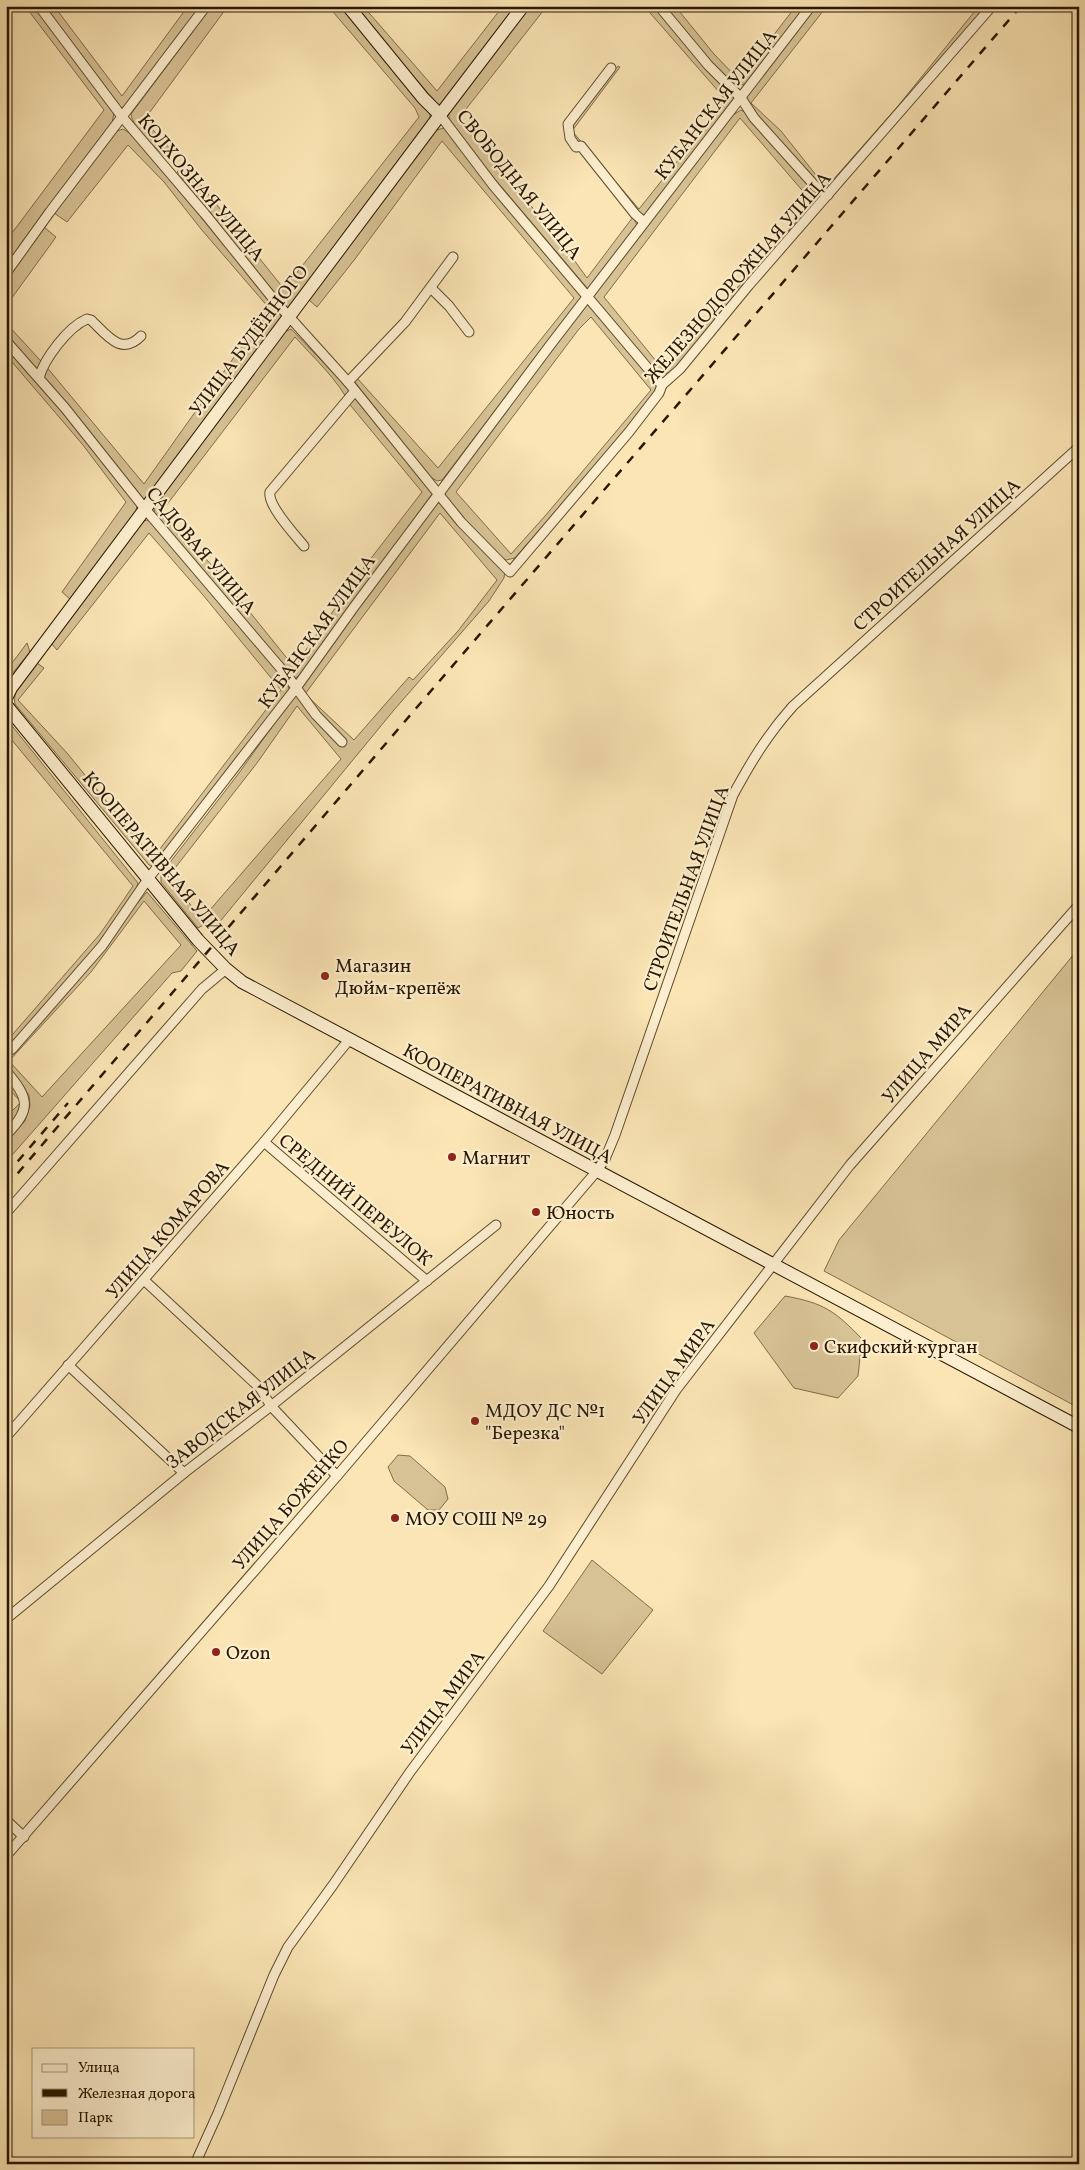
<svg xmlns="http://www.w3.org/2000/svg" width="1085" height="2170" font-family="Vollkorn,serif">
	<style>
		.green { fill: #d7c295; stroke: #806c4a; fill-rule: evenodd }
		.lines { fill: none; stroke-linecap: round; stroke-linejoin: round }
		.street-casing { stroke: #5d4a2d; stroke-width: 11 }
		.secondary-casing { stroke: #281700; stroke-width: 14 }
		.street { stroke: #fceece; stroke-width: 9 }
		.secondary { stroke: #fceece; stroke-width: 12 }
		.rail { stroke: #281700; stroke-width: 2.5; stroke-dasharray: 9 9; stroke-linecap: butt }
		.poi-dot { fill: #8f2418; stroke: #fceece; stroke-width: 2 }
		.labels { text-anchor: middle; stroke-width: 4.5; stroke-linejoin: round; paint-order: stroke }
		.street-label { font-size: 19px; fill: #281700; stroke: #fceece }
		.poi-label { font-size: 19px; fill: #281700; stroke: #fceece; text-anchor: start }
	</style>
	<rect width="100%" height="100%" fill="#fbe5b4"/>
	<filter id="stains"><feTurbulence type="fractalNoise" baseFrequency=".004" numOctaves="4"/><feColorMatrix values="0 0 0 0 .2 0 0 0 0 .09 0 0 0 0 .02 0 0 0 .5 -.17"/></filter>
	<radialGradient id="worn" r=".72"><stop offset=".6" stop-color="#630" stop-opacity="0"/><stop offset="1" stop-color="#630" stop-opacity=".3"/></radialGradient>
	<!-- green -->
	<g class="green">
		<polygon points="25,6 34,6 114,113 112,123 6,267 6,241 104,110"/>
		<polygon points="42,6 54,6 122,96 188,6 201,6 125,107 120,108"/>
		<path d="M212 6H228L144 120 172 151 165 156C155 148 132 127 131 114Z"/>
		<polygon points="328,6 343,6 430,111 430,118 291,307 287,308 177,172 185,165 284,289 419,117 415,108"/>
		<polygon points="353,6 363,6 437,91 503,6 517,6 440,107"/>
		<polygon points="531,6 547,6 459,118 564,246 587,278 633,217 637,225 588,289 494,178 450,120 448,113"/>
		<polygon points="644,6 655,6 713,75 735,98 734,102 644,218 573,136 571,130 572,123 618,66 620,67 572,131 639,209 726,100"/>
		<polygon points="664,6 675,6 714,54 739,80 796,6 807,6 745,84 736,86 723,75"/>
		<polygon points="816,6 827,6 751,103 781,131 816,175 824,181 832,181 898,106 979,6 987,6 830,188 824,187 814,179 745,102 747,94"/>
		<path d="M741 110 748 114 822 196 675 370 662 375 655 372 592 297 733 115ZM740 118 813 203 701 328 665 372 604 297Z"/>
		<polygon points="444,128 583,296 442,480 437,481 429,476 354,381 357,378 438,468 574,298 442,141 355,259 317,307 309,300 433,131"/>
		<polygon points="123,129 131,134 248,273 282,317 150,497 144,499 138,495 6,336 6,323 50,371 144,484 269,308 201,229 164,182 128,145 67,222 54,213 117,131"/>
		<polygon points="44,227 56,237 6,306 6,279"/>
		<path d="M589 301 658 385 656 394 625 433 515 558 506 560 497 555 445 498 444 493ZM591 317 651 390 545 516 511 554 456 492 579 329Z"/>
		<path d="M291 329 348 388 431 487 432 494 300 675 295 678 291 676 154 515 155 507 166 490 284 332ZM295 337C315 359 338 380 351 406L422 492 359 574 294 667 216 570 162 511Z"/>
		<polygon points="6,344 90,442 137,505 136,511 71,600 62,592 126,502 83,445 6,355"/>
		<path d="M440 502 505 570 504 578 489 601 394 710 213 930 207 923 198 928 161 882V874L239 773 299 689 435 504ZM440 513 497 580 458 631 413 680 409 677 354 740 305 694ZM297 706 341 759 202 919 168 877 257 763Z"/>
		<path d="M147 520 154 524 234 616 287 683 289 689 286 696 155 866 149 865 15 704C12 689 27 674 37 663L44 668 18 700 67 753 153 858 281 690 203 595 149 533 57 650 51 643 144 521Z"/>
		<polygon points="27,643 30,652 6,681 6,671"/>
		<path d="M9 722 138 883C129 915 93 952 71 977 50 1002 30 1027 6 1049V1042L100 934 133 886 6 733V723Z"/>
		<path d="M147 892 197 951 181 971 172 973 6 1162V1141L25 1121 30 1106 29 1095 6 1065V1056ZM144 901 181 945 42 1097 9 1061 91 972Z"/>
		<polygon points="1079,948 1079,1408 824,1271 839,1240"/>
		<polygon points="6,1074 22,1097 21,1114 6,1132 6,1117 21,1102 6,1086"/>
		<path d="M785 1296C824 1303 835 1311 862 1339L858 1376 838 1398 794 1388 754 1333Z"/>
		<polygon points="398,1455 410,1456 445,1487 448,1499 439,1510 428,1510 394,1481 388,1467"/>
		<polygon points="592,1560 653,1610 602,1674 543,1631"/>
	</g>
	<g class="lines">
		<!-- street casing -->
		<g class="street-casing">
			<g id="street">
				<polyline points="39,6 123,118 205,214 275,301 348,382 461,522 510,572 629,432 659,393 662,385 680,369 749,285 992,6"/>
				<polyline points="659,6 708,65 741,98 754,118 816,187 828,195"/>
				<polyline points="611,68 568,124 570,138 576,147 581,146 635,214 644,222"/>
				<polyline points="440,115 493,185 662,385"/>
				<polyline points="6,273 49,213 206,6"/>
				<polyline points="431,288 449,306 469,332"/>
				<polyline points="6,341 65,408 146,510 289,678 316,715 342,742"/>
				<path d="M39 378C44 359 68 327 87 319L91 320C106 334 121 357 141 336"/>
				<polyline points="348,382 405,322 453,257"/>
				<path d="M304 546C295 535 267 505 270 492L355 391"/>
				<polyline points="6,1052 12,1049 102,946 148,879 296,688 354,607 551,344 811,6"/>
				<path d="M6 1071C29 1098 32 1109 6 1135"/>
				<polyline points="264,1142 427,1281"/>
				<polyline points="6,1213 202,989 226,969"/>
				<polyline points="144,1280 260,1388 271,1406 337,1476"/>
				<polyline points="68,1365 184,1473"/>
				<polyline points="6,1437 264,1142 349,1040"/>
				<polyline points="6,1619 184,1473 271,1406 496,1225"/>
				<polyline points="6,1820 24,1837"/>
				<path d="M6 1856 337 1476 596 1172 605 1159 615 1135 733 795C751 762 767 735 793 706L1079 447"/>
				<polyline points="195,2164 218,2113 274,1975 288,1947 333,1885 410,1772 549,1586 676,1390 850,1165 1079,905"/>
			</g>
		</g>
		<!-- secondary casing -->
		<g class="secondary-casing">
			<g id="secondary">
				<polyline points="348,6 423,98 440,115"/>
				<polyline points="6,698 11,688 440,115 523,6"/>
				<polyline points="6,705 198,940 226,969 242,982 1079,1427"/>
			</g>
		</g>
		<!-- street -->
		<use href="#street" class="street"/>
		<!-- secondary -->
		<use href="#secondary" class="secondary"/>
		<!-- rail -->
		<g class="rail">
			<polyline points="6,1175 68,1103"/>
			<polyline points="6,1187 424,699 1021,6"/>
		</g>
	</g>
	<!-- markers -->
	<g class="poi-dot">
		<circle cx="325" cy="976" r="5"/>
		<circle cx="452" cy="1157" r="5"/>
		<circle cx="536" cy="1212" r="5"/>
		<circle cx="814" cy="1346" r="5"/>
		<circle cx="475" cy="1421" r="5"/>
		<circle cx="395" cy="1518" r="5"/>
		<circle cx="216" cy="1652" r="5"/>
	</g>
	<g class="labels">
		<!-- street labels -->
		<g class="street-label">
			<text transform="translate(715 104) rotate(-52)" y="7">КУБАНСКАЯ УЛИЦА</text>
			<text transform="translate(520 184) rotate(51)" y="7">СВОБОДНАЯ УЛИЦА</text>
			<text transform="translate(202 187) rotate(50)" y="7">КОЛХОЗНАЯ УЛИЦА</text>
			<text transform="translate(737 277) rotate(-49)" y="7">ЖЕЛЕЗНОДОРОЖНАЯ УЛИЦА</text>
			<text transform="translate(248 340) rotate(-53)" y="7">УЛИЦА БУДЁННОГО</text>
			<text transform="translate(202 550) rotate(50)" y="7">САДОВАЯ УЛИЦА</text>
			<text transform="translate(936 554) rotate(-42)" y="7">СТРОИТЕЛЬНАЯ УЛИЦА</text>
			<text transform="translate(316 631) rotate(-54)" y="7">КУБАНСКАЯ УЛИЦА</text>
			<text transform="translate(162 863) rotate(50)" y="7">КООПЕРАТИВНАЯ УЛИЦА</text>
			<text transform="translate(685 888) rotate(-70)" y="7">СТРОИТЕЛЬНАЯ УЛИЦА</text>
			<text transform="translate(926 1053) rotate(-49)" y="7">УЛИЦА МИРА</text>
			<text transform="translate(508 1103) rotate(28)" y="7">КООПЕРАТИВНАЯ УЛИЦА</text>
			<text transform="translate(356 1199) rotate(40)" y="7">СРЕДНИЙ ПЕРЕУЛОК</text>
			<text transform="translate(167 1229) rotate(-49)" y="7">УЛИЦА КОМАРОВА</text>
			<text transform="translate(673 1371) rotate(-54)" y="7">УЛИЦА МИРА</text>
			<text transform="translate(240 1408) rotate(-38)" y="7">ЗАВОДСКАЯ УЛИЦА</text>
			<text transform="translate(290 1504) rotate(-49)" y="7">УЛИЦА БОЖЕНКО</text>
			<text transform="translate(442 1702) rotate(-53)" y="7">УЛИЦА МИРА</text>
		</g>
		<!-- poi labels -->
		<g class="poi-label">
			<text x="335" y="972">Магазин<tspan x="335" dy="22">Дюйм-крепёж</tspan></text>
			<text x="462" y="1164">Магнит</text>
			<text x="546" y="1219">Юность</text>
			<text x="824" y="1353">Скифский курган</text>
			<text x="485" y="1417">МДОУ ДС №1<tspan x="485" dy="22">"Березка"</tspan></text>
			<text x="405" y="1525">МОУ СОШ № 29</text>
			<text x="226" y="1659">Ozon</text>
		</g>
	</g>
	<!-- margin -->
	<rect width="1085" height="2170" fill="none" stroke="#fbe5b4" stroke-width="25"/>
	<rect x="8" y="8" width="1070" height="2155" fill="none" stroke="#281700" stroke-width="2.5"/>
	<rect x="12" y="12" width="1060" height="2145" fill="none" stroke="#281700"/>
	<!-- legend -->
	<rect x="32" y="2048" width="162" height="90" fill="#fceece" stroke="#a7987c"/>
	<rect x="42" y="2064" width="25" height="8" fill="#fceece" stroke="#a7987c"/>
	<text x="78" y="2072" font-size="15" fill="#281700">Улица</text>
	<rect x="42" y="2089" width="25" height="8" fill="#281700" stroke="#a7987c"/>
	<text x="78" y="2098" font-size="15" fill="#281700">Железная дорога</text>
	<rect x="42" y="2110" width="25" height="15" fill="#d7c295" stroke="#a7987c"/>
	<text x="78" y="2122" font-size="15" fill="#281700">Парк</text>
	<rect width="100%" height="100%" filter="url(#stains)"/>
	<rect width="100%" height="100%" fill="url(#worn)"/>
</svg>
